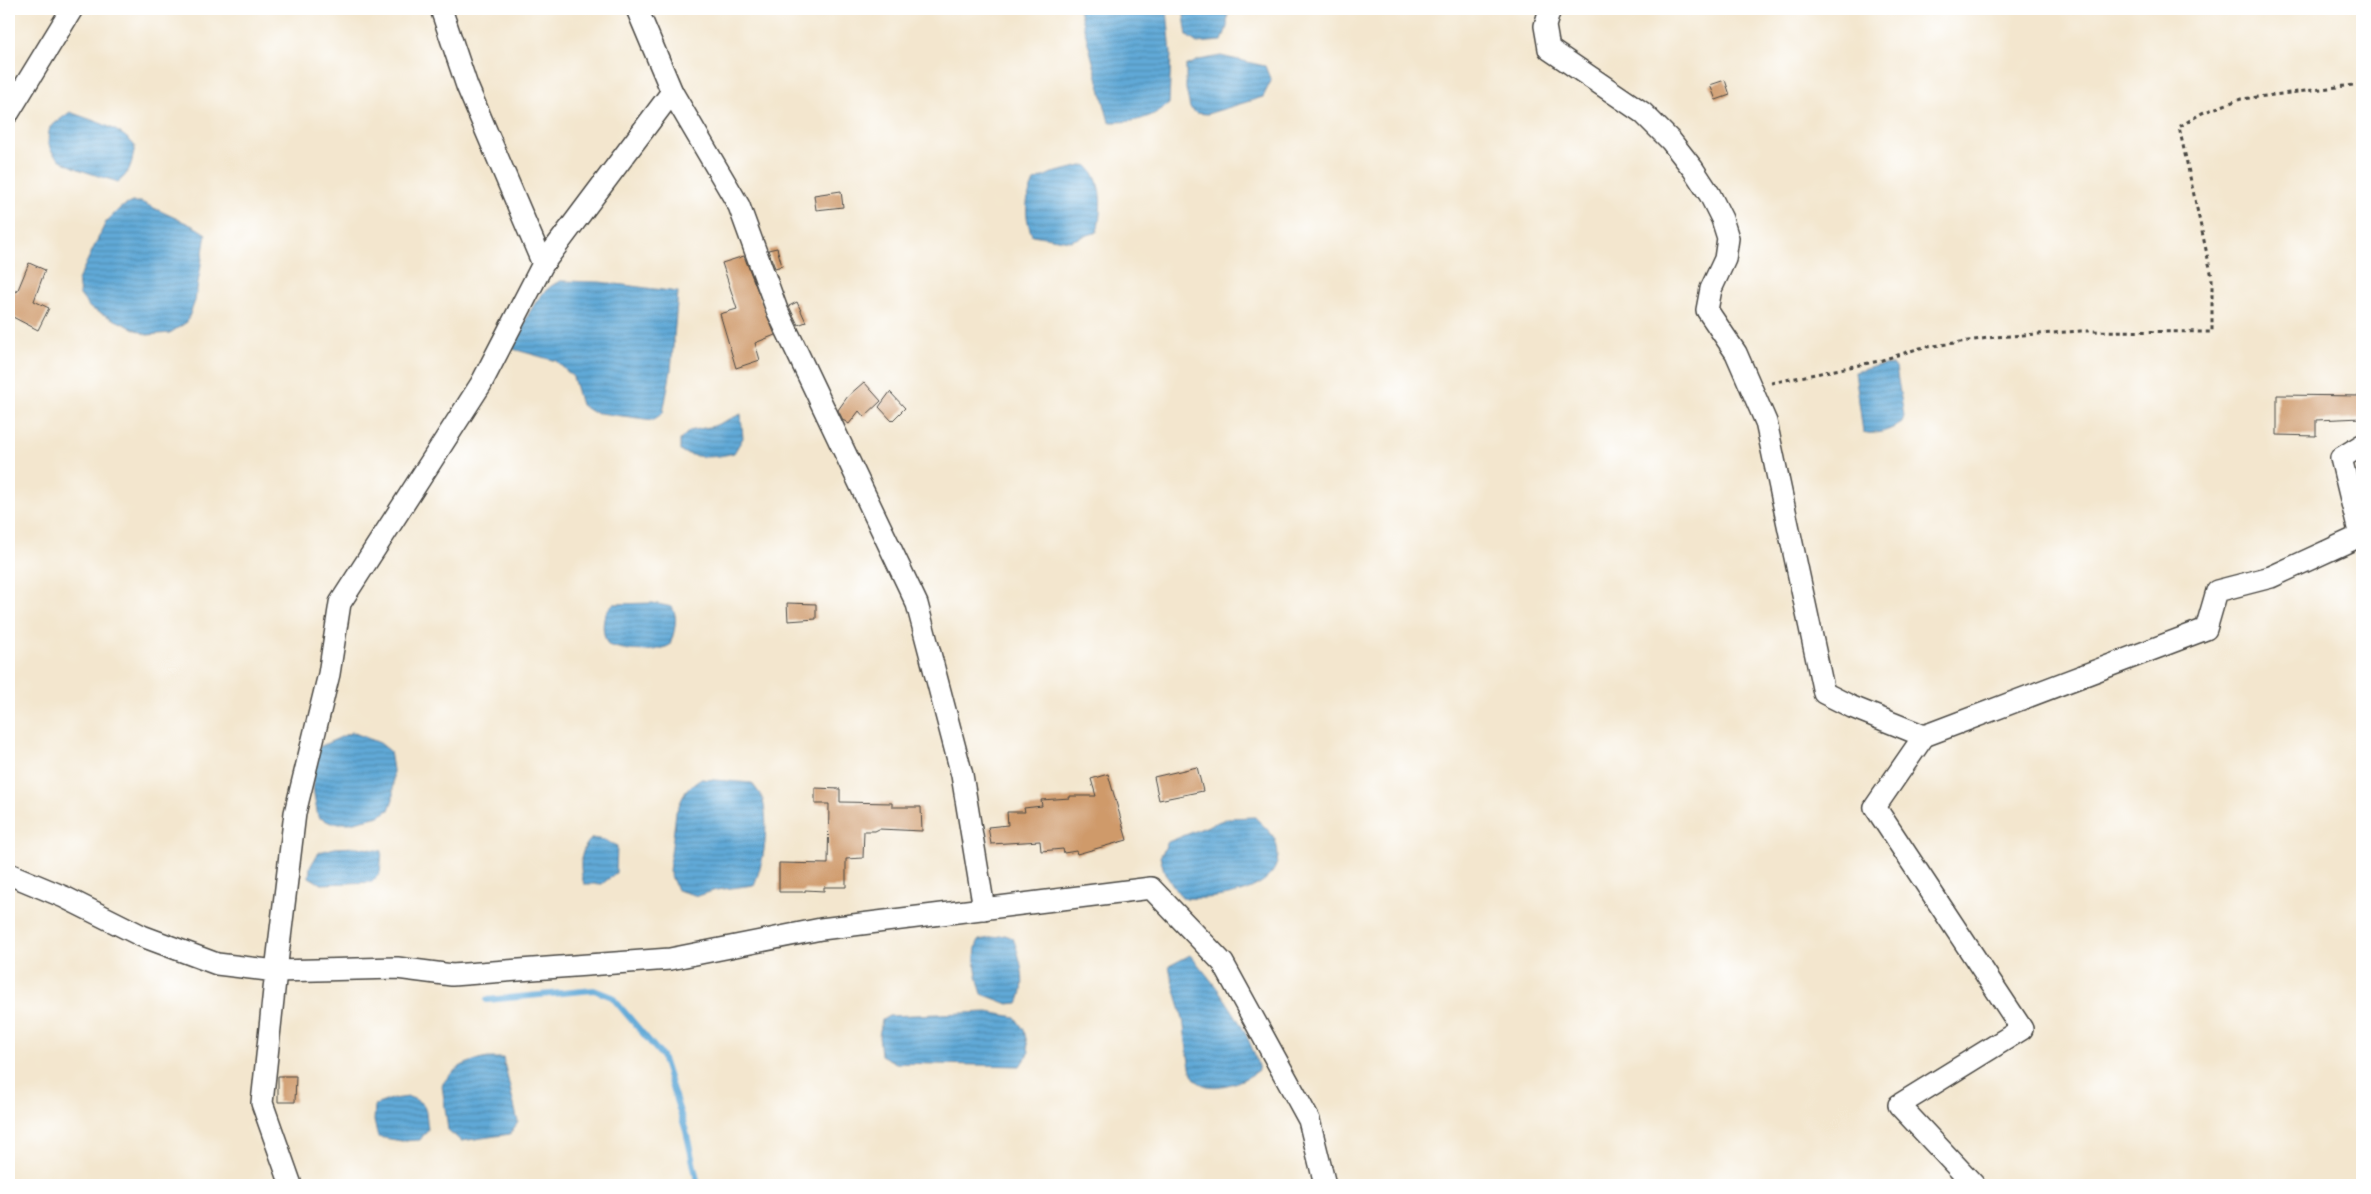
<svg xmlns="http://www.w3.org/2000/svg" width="2371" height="1194" font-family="'Libre Caslon Text',serif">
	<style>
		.water { fill: url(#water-rules); stroke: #466a81 }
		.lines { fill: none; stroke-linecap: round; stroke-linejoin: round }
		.stream { stroke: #60a9d7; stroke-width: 6 }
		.building { fill: #cf9a6a }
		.street-casing { stroke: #494743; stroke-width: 24 }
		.path { stroke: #494743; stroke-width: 3; stroke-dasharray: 4 4; stroke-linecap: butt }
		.street { stroke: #fff; stroke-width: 21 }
	</style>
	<defs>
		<pattern id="water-rules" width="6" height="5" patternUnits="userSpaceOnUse" patternTransform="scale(1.25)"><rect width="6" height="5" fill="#60a9d7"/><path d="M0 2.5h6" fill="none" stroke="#4f8aaf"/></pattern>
	</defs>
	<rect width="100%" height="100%" fill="#fff"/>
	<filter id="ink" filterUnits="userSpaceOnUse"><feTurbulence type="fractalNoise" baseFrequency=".02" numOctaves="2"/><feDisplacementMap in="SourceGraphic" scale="10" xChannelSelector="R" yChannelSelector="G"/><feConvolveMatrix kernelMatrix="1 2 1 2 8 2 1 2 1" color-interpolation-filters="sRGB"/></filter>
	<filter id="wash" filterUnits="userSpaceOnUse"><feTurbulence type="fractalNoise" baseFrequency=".0096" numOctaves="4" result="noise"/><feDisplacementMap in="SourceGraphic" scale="20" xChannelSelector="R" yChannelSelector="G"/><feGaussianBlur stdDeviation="1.12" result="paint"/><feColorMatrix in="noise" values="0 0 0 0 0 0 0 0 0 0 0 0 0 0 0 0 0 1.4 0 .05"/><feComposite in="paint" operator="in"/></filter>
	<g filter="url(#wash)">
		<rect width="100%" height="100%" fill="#f3e6ce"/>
		<!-- water -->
		<g class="water">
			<path d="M1079 9H1167L1171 54 1169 104C1148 120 1135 122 1109 122Z"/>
			<polygon points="1183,9 1228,9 1227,27 1222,41 1197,43 1187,36"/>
			<polygon points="1221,56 1265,66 1271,81 1263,97 1207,114 1196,113 1190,108 1186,89 1186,66 1199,60"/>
			<path d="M70 112C93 121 120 127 135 146 132 161 131 173 118 182 100 176 60 167 51 150 47 142 48 135 50 127Z"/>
			<path d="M1086 165C1104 180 1102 211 1097 232L1070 241 1032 235C1024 215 1025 200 1034 181L1052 173Z"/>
			<polygon points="132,202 141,202 195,227 206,234 195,301 187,322 170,333 147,335 90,308 80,295 78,280 106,222 120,208"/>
			<path d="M560 281 600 282 678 292 671 370 663 413 653 420 592 412 581 405 573 377 556 361 513 349C524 324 534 293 560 281Z"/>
			<path d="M1893 364 1896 368 1904 416 1902 423C1891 430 1875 436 1863 432L1855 372 1876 366Z"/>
			<path d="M741 414 743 438 734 453C715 458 699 459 680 451V440L689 431 714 426Z"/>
			<path d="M653 603 672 607C679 618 674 633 670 645 654 654 624 651 608 645 601 632 601 614 613 604Z"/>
			<path d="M352 732 380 743 390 751 393 770V799L389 810 379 816 350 823H331L318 817C313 789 309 775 319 747Z"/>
			<path d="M701 779 752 783C755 788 761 794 763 800 769 828 765 859 754 885L716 890 698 896 677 890 669 871 676 812 686 790Z"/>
			<path d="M1255 817C1261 824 1272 832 1275 840 1294 891 1215 901 1182 898L1165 874 1160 857 1168 842 1228 818Z"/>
			<path d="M592 838 604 840 617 846 616 873 602 884H584C579 868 579 850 592 838Z"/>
			<polygon points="357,847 382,851 380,873 372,882 321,884 309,877 310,867 319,852 335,848"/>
			<path d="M1005 935 1013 938C1020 957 1028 984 1018 1003L1008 1004 982 994C977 978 971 954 979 940Z"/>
			<path d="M1190 955C1218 987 1249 1028 1259 1070 1245 1081 1206 1098 1193 1076 1188 1066 1185 1032 1183 1019 1179 1001 1172 984 1169 966Z"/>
			<polygon points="988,1012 1015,1017 1024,1030 1029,1052 1020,1066 896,1063 881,1055 879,1036 882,1020 889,1016"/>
			<path d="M488 1058H503L518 1122 510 1134 461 1141 448 1130 442 1085C455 1066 466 1062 488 1058Z"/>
			<path d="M409 1097C429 1104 425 1110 428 1129L420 1140 402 1141 378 1137 374 1121 375 1105 391 1099Z"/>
		</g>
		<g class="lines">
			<!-- stream -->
			<polyline class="stream" points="487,1000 594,990 612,997 662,1056 686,1131 698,1185"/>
		</g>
		<g id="blocks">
			<!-- building -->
			<g class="building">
				<polygon points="1725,80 1730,95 1716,100 1710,85"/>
				<polygon points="841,191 843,207 816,210 814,195"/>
				<polygon points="777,248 782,266 775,268 768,250"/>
				<polygon points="744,256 775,335 755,343 760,360 736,368 720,314 737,309 722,263"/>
				<polygon points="29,263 45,270 34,301 49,308 38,330 9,315 9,288 17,292"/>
				<polygon points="797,302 806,322 798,325 789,306"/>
				<polygon points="864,382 881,401 864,417 859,411 849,424 843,420 838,410 848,396"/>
				<polygon points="890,392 905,408 892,421 879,407"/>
				<polygon points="2277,395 2362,396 2362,418 2316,420 2316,436 2277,435"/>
				<polygon points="787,603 816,604 816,619 788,621"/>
				<polygon points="1197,767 1203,791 1159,800 1154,777"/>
				<polygon points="1108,774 1127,840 1077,854 1076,851 1064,853 1063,849 1041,851 1040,841 991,844 988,827 1008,825 1007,812 1025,812 1024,808 1042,806 1041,800 1070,798 1070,796 1096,796 1091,779"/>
				<polygon points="815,788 840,789 840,802 892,803 892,807 921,807 922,831 879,829 875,831 864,831 863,858 846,859 846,887 824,887 824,891 805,890 805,892 779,892 779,863 828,864 829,804 815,804"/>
				<polygon points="278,1076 296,1076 295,1102 278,1102"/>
			</g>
		</g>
	</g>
	<g filter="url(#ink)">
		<use href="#blocks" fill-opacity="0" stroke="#494743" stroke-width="1"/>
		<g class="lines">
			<!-- street casing -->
			<g class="street-casing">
				<g id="street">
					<polyline points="441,9 467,86 543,264 481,384 340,603 329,674 295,813 276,971 397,968 452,975 670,959 821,929 1151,888 1223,963 1309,1120 1325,1185"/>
					<polyline points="1550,9 1545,26 1549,49 1643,113 1671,141 1693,169 1710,195 1722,219 1728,238 1725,259 1711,289 1707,310 1736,353 1766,422 1824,693 1852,707 1924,736"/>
					<polyline points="672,92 739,206 777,310 917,604 962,775 984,909"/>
					<polyline points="9,112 72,9"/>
					<polyline points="543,264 672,92 637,9"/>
					<polyline points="9,874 64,897 142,936 217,964 276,971 262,1103 291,1185"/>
					<polyline points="1974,1185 1899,1105 2022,1029 1875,807 1924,736 2206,629 2217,591 2271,577 2360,536 2341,458 2362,445"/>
				</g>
			</g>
			<!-- path -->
			<polyline class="path" points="1771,383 1879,361 1920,348 1995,337 2081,331 2212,332 2212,277 2179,127 2202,113 2241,99 2362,84"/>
			<!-- street -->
			<use href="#street" class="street"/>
		</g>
	</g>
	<!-- margin -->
	<rect width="2371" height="1194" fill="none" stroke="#fff" stroke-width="30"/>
</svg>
